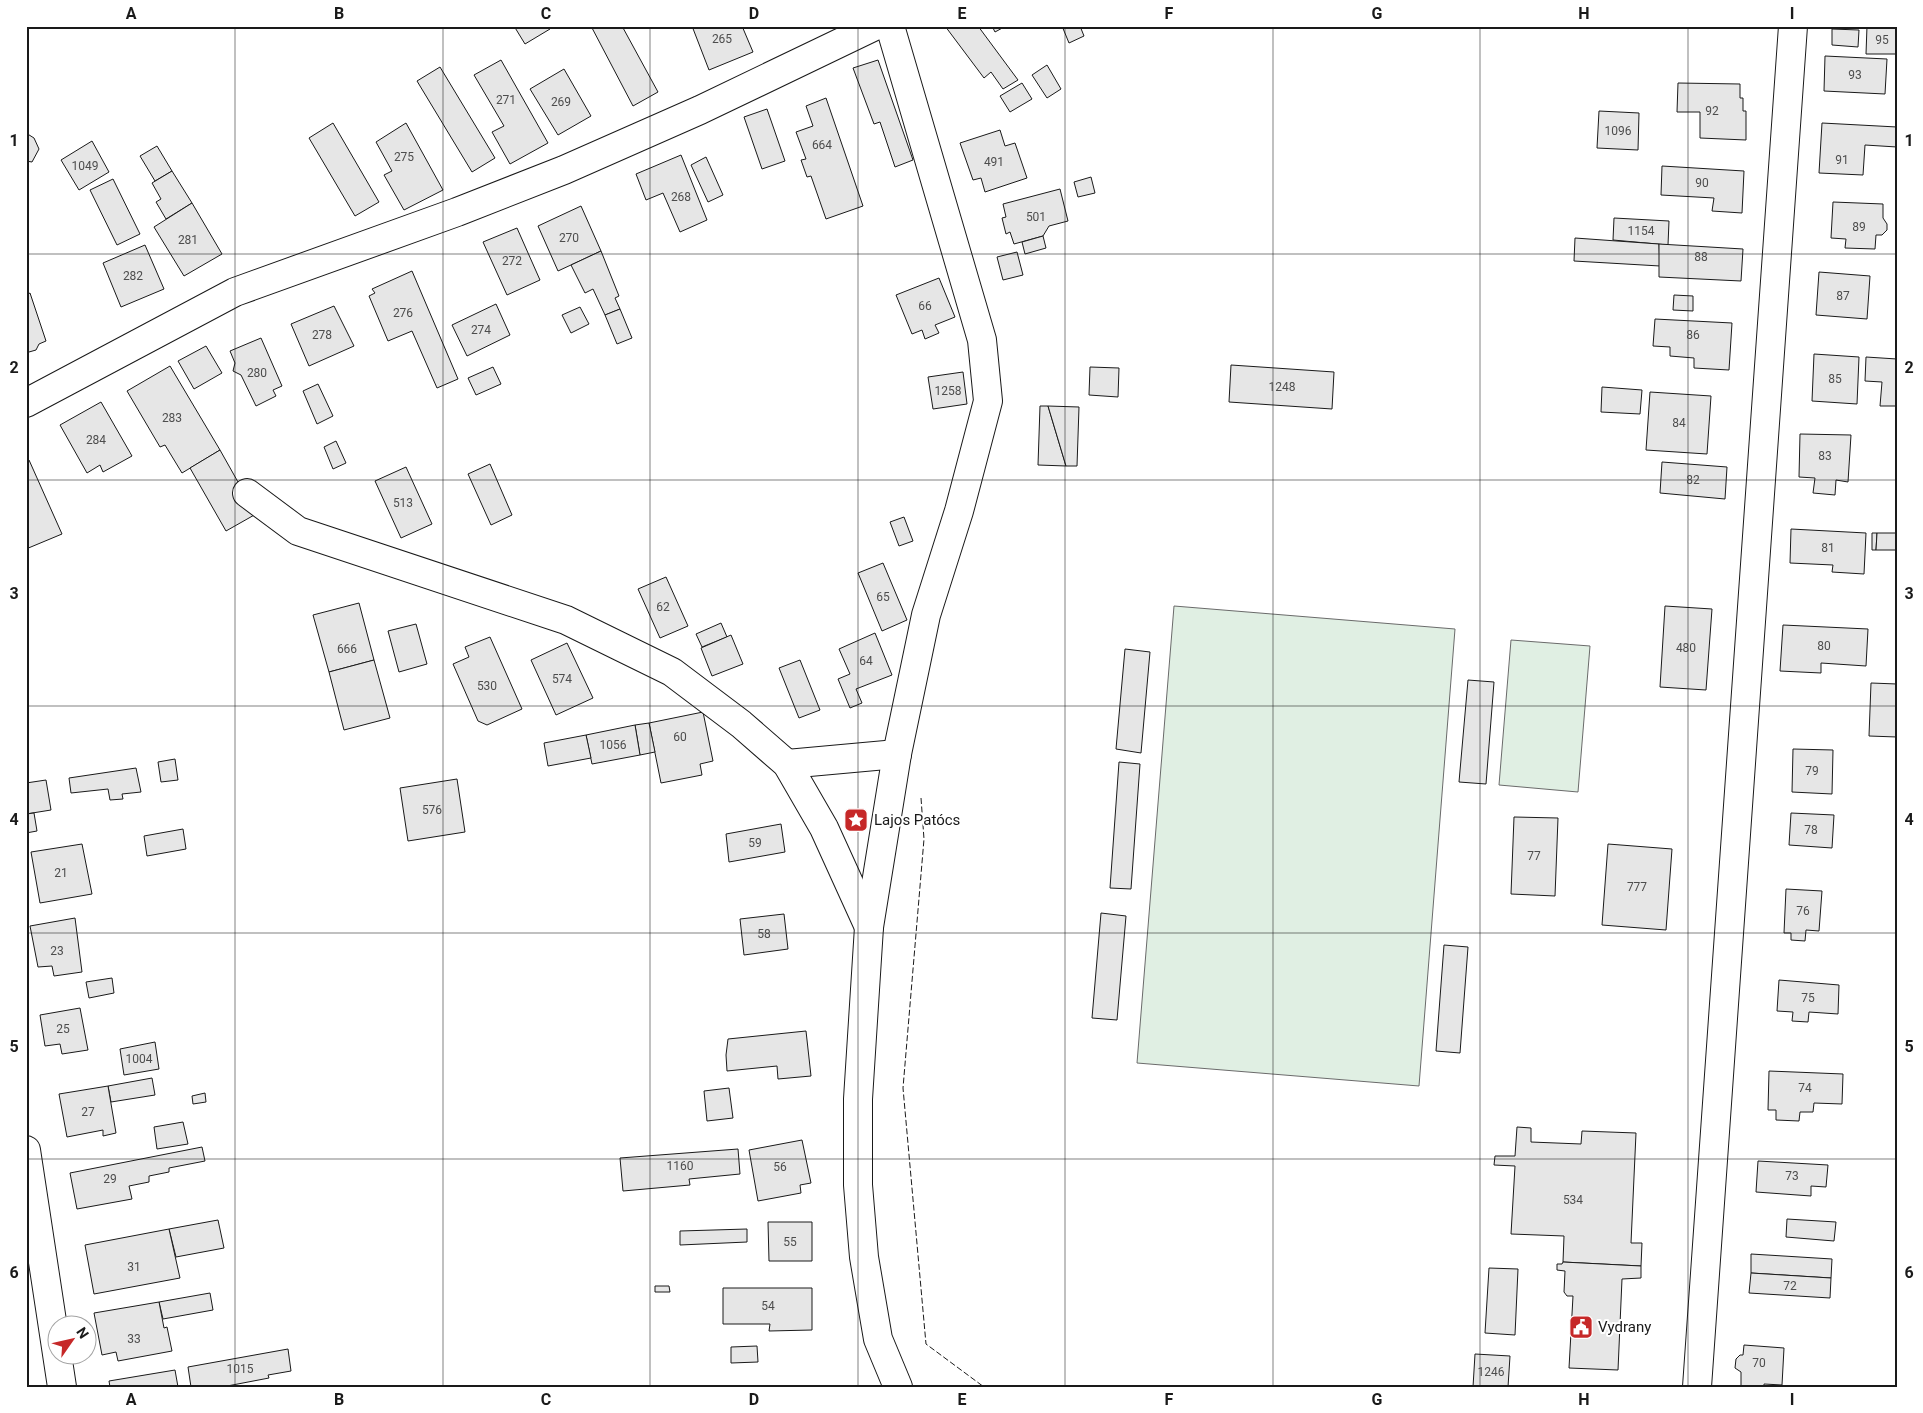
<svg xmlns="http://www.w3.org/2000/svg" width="1923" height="1413" font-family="Roboto,sans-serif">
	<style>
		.green { fill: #e0efe3; stroke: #6a6a6a }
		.building { fill: #e6e6e6; stroke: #1a1a1a }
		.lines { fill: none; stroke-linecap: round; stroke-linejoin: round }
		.minor-casing { stroke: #1a1a1a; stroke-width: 30 }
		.minor { stroke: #fff; stroke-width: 28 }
		.fence { stroke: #1a1a1a; stroke-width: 1; stroke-dasharray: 6 2.5; stroke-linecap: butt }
		.grid { fill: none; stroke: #1a1a1a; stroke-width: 1; stroke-opacity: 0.55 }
		.labels { text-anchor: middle; stroke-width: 4; stroke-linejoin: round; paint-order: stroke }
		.number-label { font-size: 12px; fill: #4d4d4d }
		.poi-label { font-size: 15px; fill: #1a1a1a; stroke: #fff; text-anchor: start }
		.neatline { fill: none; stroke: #1a1a1a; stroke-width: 2 }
		.grid-label { font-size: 16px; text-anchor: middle; font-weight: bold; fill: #1a1a1a }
	</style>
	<rect width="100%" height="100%" fill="#fff"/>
	<!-- green -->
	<g class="green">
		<polygon points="1174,606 1455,629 1419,1086 1137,1063"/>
		<polygon points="1511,640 1590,646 1578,792 1499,785"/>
	</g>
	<!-- building -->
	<g class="building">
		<polygon points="514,26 548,26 550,29 525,44"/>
		<polygon points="591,26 622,26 658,92 633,106"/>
		<polygon points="692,26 742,26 753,52 709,70"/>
		<polygon points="945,26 978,26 1018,80 1003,89 991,72 984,78"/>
		<polygon points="992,26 1006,26 995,32"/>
		<polygon points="1062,26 1080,26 1084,36 1069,43"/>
		<polygon points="1867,26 1897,26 1897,54 1866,54"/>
		<polygon points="1832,29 1859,30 1858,47 1832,45"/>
		<polygon points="1825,56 1887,59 1885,94 1824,91"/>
		<polygon points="501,60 548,143 510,164 492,132 504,126 474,75"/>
		<polygon points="878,60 913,160 895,167 880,122 874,124 853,68"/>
		<polygon points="1047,65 1061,89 1047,98 1032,75"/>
		<polygon points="440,67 495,158 472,172 417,81"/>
		<polygon points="564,69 591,116 558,135 530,89"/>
		<polygon points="1022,83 1032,99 1010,112 1000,96"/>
		<polygon points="1678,83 1740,84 1740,98 1743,98 1743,111 1746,111 1746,140 1700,138 1700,112 1677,112"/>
		<polygon points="826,98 863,206 826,219 811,176 807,177 801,160 806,159 796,132 813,126 806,106"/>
		<polygon points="767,109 785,161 762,169 744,117"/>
		<polygon points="1599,111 1639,113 1638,150 1597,148"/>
		<polygon points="333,123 379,202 355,216 309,138"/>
		<polygon points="406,123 443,190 404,210 384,175 392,171 376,142"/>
		<polygon points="1822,123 1897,127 1897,147 1865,145 1863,175 1819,173"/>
		<polygon points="1000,130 1005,146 1015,143 1027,178 985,192 981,178 973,180 960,143"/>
		<polygon points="26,133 34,138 39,149 32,162 26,161"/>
		<polygon points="92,141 109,172 79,190 61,160"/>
		<polygon points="157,146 172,171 155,181 140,156"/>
		<polygon points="681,155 707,220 680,232 663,193 646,200 636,174"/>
		<polygon points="706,157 723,195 708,202 691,165"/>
		<polygon points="1662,166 1744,171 1742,213 1712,211 1714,198 1661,195"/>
		<polygon points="172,171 192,203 166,219 156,202 161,199 152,183"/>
		<polygon points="1091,177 1095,193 1078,197 1074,182"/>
		<polygon points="113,179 140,234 117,245 90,190"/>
		<polygon points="1060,189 1068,221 1049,226 1043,236 1014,244 1010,232 1006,234 1002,218 1006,217 1003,204"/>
		<polygon points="1833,202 1883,204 1883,218 1887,224 1887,230 1882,235 1876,235 1875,249 1845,248 1846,239 1831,238"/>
		<polygon points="192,203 222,254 184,276 154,227"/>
		<polygon points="581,206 601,251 558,271 538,226"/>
		<polygon points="1614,218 1669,221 1668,245 1613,240"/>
		<polygon points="517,228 540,280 507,295 483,242"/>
		<polygon points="1043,236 1046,248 1025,254 1022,242"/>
		<polygon points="1575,238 1659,244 1660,266 1574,261"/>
		<polygon points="1659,244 1743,249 1741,281 1659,277"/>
		<polygon points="145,245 164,289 121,307 103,263"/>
		<polygon points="601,251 619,296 615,298 620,309 605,315 593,289 585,293 571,265"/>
		<polygon points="1017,252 1023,275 1003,280 997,257"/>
		<polygon points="412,271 458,379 437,388 412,331 388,341 369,296 375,293 372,289"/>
		<polygon points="1819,272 1870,276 1867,319 1816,315"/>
		<polygon points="939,278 955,317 935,325 939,333 925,339 922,330 912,334 896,295"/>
		<polygon points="30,293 46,341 39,344 36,350 29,352 26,351 26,295"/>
		<polygon points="1674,295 1693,296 1693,311 1673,310"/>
		<polygon points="496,304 510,335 467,356 452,325"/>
		<polygon points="334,306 354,346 309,366 291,324"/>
		<polygon points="580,307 589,324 571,333 562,315"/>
		<polygon points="620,309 632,338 617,344 605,315"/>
		<polygon points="1655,319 1732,323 1729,370 1694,368 1694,358 1670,356 1670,347 1653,346"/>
		<polygon points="261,338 282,386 273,390 276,396 256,406 241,375 233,371 235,363 230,351"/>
		<polygon points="206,346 222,373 194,389 178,361"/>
		<polygon points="1814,354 1859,357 1857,404 1812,401"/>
		<polygon points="1866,357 1897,359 1897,406 1880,406 1882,382 1865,381"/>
		<polygon points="1231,365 1334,372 1332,409 1229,402"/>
		<polygon points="170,366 220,450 182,473 165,445 160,447 127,391"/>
		<polygon points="493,367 501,384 476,395 468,378"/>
		<polygon points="1090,367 1119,368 1118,397 1089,395"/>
		<polygon points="963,372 967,404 933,409 928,377"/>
		<polygon points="318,384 333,416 317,424 303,391"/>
		<polygon points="1602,387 1642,390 1640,414 1601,412"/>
		<polygon points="1650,392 1711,396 1707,454 1646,450"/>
		<polygon points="101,402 132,456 103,472 100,465 87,473 60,425"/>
		<polygon points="1040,406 1048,406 1066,466 1038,465"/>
		<polygon points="1048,406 1079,407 1077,466 1066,466"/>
		<polygon points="1800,434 1851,435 1848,482 1836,480 1835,495 1813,493 1815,478 1799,477"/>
		<polygon points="336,441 346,463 333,469 324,447"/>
		<polygon points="220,450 256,514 226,531 190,468"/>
		<polygon points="29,460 62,534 26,549 26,461"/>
		<polygon points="1662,462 1727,467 1725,499 1660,493"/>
		<polygon points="490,464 512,515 491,525 468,474"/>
		<polygon points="406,467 432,524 401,538 375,481"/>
		<polygon points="904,517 913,541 899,546 890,522"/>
		<polygon points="1791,529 1866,533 1864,574 1832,572 1833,565 1790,563"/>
		<polygon points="1872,533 1877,533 1876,550 1872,550"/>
		<polygon points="1877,533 1897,533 1897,550 1876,550"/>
		<polygon points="883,563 907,620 882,631 858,573"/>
		<polygon points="666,577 688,626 660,638 638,589"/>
		<polygon points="359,603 374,660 329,672 313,615"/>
		<polygon points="1665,606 1712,609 1706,690 1660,687"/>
		<polygon points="721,623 727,637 702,647 696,634"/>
		<polygon points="416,624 427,664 399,672 388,631"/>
		<polygon points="1783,625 1868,629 1866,666 1821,663 1821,673 1780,671"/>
		<polygon points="875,633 892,675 856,689 862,703 850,708 838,679 850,674 839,649"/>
		<polygon points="731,635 743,664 712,676 701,648"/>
		<polygon points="490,637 522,709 487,725 478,721 453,664 469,657 465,647"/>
		<polygon points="567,643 593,698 556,715 531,660"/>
		<polygon points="1125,649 1150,652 1141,753 1116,749"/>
		<polygon points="374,660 390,718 344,730 329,672"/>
		<polygon points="800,660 820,710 799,718 779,668"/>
		<polygon points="1468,680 1494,682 1486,784 1459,782"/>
		<polygon points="1871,683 1897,684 1897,737 1869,736"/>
		<polygon points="703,712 713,761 700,764 702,775 661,783 649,723"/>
		<polygon points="649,723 655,752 640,755 635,725"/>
		<polygon points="635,725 640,755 592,764 586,735"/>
		<polygon points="586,735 591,758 548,766 544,743"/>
		<polygon points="1793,749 1833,750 1832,794 1792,792"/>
		<polygon points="175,759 178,780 161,782 158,762"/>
		<polygon points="1119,762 1140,764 1131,889 1110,888"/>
		<polygon points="136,768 141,792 122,794 123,799 110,800 108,789 71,793 69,778"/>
		<polygon points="457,779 465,832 408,841 400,788"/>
		<polygon points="46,780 51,810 26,814 26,783"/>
		<polygon points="34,813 37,831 26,833 26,814"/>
		<polygon points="1791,813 1834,815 1832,848 1789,845"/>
		<polygon points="1514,817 1558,818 1555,896 1511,894"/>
		<polygon points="781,824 785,852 729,862 726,834"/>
		<polygon points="183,829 186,849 147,856 144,836"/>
		<polygon points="82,844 92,894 40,903 31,852"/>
		<polygon points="1608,844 1672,849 1666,930 1602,925"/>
		<polygon points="1786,889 1822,891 1819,931 1806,930 1805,941 1791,940 1791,933 1784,933"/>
		<polygon points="1101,913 1126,916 1117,1020 1092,1018"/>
		<polygon points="784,914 788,949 744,955 740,919"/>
		<polygon points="75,918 82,972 54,976 52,966 38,967 30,926"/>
		<polygon points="1444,945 1468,947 1460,1053 1436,1051"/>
		<polygon points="112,978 114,993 89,998 86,982"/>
		<polygon points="1779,980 1839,985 1838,1014 1809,1012 1808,1022 1792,1021 1793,1012 1777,1011"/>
		<polygon points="80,1008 88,1050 62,1054 60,1044 45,1046 40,1015"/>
		<polygon points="806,1031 811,1076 778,1079 777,1066 727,1071 726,1055 728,1039"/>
		<polygon points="155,1042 159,1069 124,1075 120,1049"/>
		<polygon points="1769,1071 1843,1074 1842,1104 1814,1103 1813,1112 1800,1112 1799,1121 1776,1120 1776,1110 1768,1110"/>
		<polygon points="152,1078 155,1095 111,1102 108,1086"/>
		<polygon points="108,1086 116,1133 103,1136 103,1130 67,1137 59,1094"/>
		<polygon points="729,1088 733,1118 707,1121 704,1091"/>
		<polygon points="205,1093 206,1102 193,1104 192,1096"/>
		<polygon points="183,1122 188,1144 157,1149 154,1127"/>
		<polygon points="1517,1127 1531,1128 1531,1142 1581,1144 1582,1131 1636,1133 1631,1243 1642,1243 1641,1266 1563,1262 1564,1236 1511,1234 1515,1166 1494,1165 1495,1156 1515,1156"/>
		<polygon points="802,1140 811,1183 800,1185 801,1193 758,1201 749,1150"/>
		<polygon points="202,1147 205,1161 169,1168 169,1172 149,1176 149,1182 129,1186 132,1199 77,1209 70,1173"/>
		<polygon points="738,1149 740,1174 689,1179 690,1185 623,1191 620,1158"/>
		<polygon points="1758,1161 1828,1165 1826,1187 1811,1186 1811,1196 1756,1192"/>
		<polygon points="1787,1219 1836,1222 1834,1241 1786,1237"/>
		<polygon points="218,1220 224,1248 176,1257 169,1229"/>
		<polygon points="768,1222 812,1222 812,1261 769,1261"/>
		<polygon points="169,1229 180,1278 94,1294 85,1245"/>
		<polygon points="747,1229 747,1242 680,1245 680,1231"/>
		<polygon points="1751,1254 1832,1259 1831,1278 1751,1273"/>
		<polygon points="1563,1262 1641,1266 1641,1278 1622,1279 1618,1370 1569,1368 1573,1296 1567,1296 1564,1292 1565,1271 1557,1270 1557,1264 1562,1264"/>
		<polygon points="1489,1268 1518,1269 1515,1335 1485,1333"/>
		<polygon points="1751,1273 1831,1278 1830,1298 1749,1293"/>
		<polygon points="655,1286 669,1286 670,1292 655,1292"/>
		<polygon points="723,1288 812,1288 812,1330 769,1331 770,1324 723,1324"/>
		<polygon points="210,1293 213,1310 163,1319 159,1302"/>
		<polygon points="159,1302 164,1328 167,1327 172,1351 118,1361 116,1352 102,1355 94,1313"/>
		<polygon points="1744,1345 1784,1348 1782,1385 1764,1384 1764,1387 1741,1387 1741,1372 1735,1368 1736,1359 1740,1355 1743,1355"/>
		<polygon points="757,1346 758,1362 731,1363 731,1347"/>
		<polygon points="288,1349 291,1371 268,1375 269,1378 222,1387 191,1387 188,1367"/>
		<polygon points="1475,1354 1510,1356 1508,1387 1473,1387"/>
		<polygon points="175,1370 178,1387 110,1387 109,1381"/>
	</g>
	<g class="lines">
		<!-- minor casing -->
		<g class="minor-casing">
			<g id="minor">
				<polyline points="890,26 982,340 988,401 959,511 926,615 897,754 869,927 858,1099 858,1185 864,1257 878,1339 898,1387"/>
				<polyline points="26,403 235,292 457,212 564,170 700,110 875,26"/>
				<polyline points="247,493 298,531 566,620 672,672 741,724 787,764 824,828 869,927"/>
				<polyline points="787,764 897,754"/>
				<polyline points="26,1150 62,1387"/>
				<polyline points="1697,1387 1793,26"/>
			</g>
		</g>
		<!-- minor -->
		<use href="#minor" class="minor"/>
		<!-- fence -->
		<polyline class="fence" points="921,798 924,839 903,1088 926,1344 984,1387"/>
	</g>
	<!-- grid -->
	<path class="grid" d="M235 26V1387M443 26V1387M650 26V1387M858 26V1387M1065 26V1387M1273 26V1387M1480 26V1387M1688 26V1387M26 254H1897M26 480H1897M26 706H1897M26 933H1897M26 1159H1897"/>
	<!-- icons -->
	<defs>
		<g id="sight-square" transform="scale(1.25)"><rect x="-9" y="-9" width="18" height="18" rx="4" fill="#c62828" stroke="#fff"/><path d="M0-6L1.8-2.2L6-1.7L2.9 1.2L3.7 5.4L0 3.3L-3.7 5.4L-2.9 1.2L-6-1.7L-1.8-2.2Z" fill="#fff"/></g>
		<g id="civic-square" transform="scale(1.25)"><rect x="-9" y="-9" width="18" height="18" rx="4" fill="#c62828" stroke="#fff"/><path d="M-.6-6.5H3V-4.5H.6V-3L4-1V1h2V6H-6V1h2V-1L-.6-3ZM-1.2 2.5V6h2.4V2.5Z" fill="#fff"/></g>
	</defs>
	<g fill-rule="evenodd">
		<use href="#sight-square" x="856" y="820"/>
		<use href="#civic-square" x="1581" y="1327"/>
	</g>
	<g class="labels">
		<!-- number labels -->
		<g class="number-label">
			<text x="722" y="43">265</text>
			<text x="1882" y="44">95</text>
			<text x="1855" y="79">93</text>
			<text x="506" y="104">271</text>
			<text x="561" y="106">269</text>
			<text x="1712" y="115">92</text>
			<text x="1618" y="135">1096</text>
			<text x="822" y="149">664</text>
			<text x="404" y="161">275</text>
			<text x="1842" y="164">91</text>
			<text x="994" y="166">491</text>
			<text x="85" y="170">1049</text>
			<text x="1702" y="187">90</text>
			<text x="681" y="201">268</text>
			<text x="1036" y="221">501</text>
			<text x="1859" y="231">89</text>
			<text x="1641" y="235">1154</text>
			<text x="569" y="242">270</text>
			<text x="188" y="244">281</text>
			<text x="1701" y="261">88</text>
			<text x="512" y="265">272</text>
			<text x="133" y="280">282</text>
			<text x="1843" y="300">87</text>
			<text x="925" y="310">66</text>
			<text x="403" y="317">276</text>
			<text x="481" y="334">274</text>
			<text x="322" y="339">278</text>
			<text x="1693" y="339">86</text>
			<text x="257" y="377">280</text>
			<text x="1835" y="383">85</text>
			<text x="1282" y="391">1248</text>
			<text x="948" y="395">1258</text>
			<text x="172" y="422">283</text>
			<text x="1679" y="427">84</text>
			<text x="96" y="444">284</text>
			<text x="1825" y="460">83</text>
			<text x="1693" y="484">82</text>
			<text x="403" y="507">513</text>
			<text x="1828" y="552">81</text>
			<text x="883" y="601">65</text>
			<text x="663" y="611">62</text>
			<text x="1824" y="650">80</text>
			<text x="1686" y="652">480</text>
			<text x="347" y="653">666</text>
			<text x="866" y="665">64</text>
			<text x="562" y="683">574</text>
			<text x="487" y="690">530</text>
			<text x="680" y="741">60</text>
			<text x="613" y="749">1056</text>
			<text x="1812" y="775">79</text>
			<text x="432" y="814">576</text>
			<text x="1811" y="834">78</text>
			<text x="755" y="847">59</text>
			<text x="1534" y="860">77</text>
			<text x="61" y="877">21</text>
			<text x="1637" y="891">777</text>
			<text x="1803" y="915">76</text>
			<text x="764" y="938">58</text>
			<text x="57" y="955">23</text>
			<text x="1808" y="1002">75</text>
			<text x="63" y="1033">25</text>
			<text x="139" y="1063">1004</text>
			<text x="1805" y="1092">74</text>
			<text x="88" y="1116">27</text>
			<text x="680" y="1170">1160</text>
			<text x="780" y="1171">56</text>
			<text x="1792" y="1180">73</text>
			<text x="110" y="1183">29</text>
			<text x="1573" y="1204">534</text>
			<text x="790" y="1246">55</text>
			<text x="134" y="1271">31</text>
			<text x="1790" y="1290">72</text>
			<text x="768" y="1310">54</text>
			<text x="134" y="1343">33</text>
			<text x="1759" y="1367">70</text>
			<text x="240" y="1373">1015</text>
			<text x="1491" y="1376">1246</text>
		</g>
		<!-- poi labels -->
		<g class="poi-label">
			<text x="874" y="825">Lajos Patócs</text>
			<text x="1598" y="1332">Vydrany</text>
		</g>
	</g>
	<!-- border -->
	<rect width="1923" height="1413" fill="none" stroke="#ffffff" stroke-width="55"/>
	<!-- north arrow -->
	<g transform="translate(72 1340) rotate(56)"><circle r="24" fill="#ffffff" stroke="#a3a3a3"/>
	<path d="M0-4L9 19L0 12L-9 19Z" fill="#c62828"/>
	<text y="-8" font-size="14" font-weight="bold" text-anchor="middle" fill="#1a1a1a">N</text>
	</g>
	<rect x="28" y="28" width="1868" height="1358" class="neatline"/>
	<g class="grid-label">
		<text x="131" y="19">A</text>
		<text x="339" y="19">B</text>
		<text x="546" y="19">C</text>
		<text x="754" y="19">D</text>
		<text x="962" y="19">E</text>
		<text x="1169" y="19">F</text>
		<text x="1377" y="19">G</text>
		<text x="1584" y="19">H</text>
		<text x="1792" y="19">I</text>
		<text x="14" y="146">1</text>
		<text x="1909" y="146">1</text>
		<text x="14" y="373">2</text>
		<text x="1909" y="373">2</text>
		<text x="14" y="599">3</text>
		<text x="1909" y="599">3</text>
		<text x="14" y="825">4</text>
		<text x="1909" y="825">4</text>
		<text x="14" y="1052">5</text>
		<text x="1909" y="1052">5</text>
		<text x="14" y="1278">6</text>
		<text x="1909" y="1278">6</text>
		<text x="131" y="1405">A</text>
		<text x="339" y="1405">B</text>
		<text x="546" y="1405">C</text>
		<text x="754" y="1405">D</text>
		<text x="962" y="1405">E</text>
		<text x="1169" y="1405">F</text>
		<text x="1377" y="1405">G</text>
		<text x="1584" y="1405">H</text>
		<text x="1792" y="1405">I</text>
	</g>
</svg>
